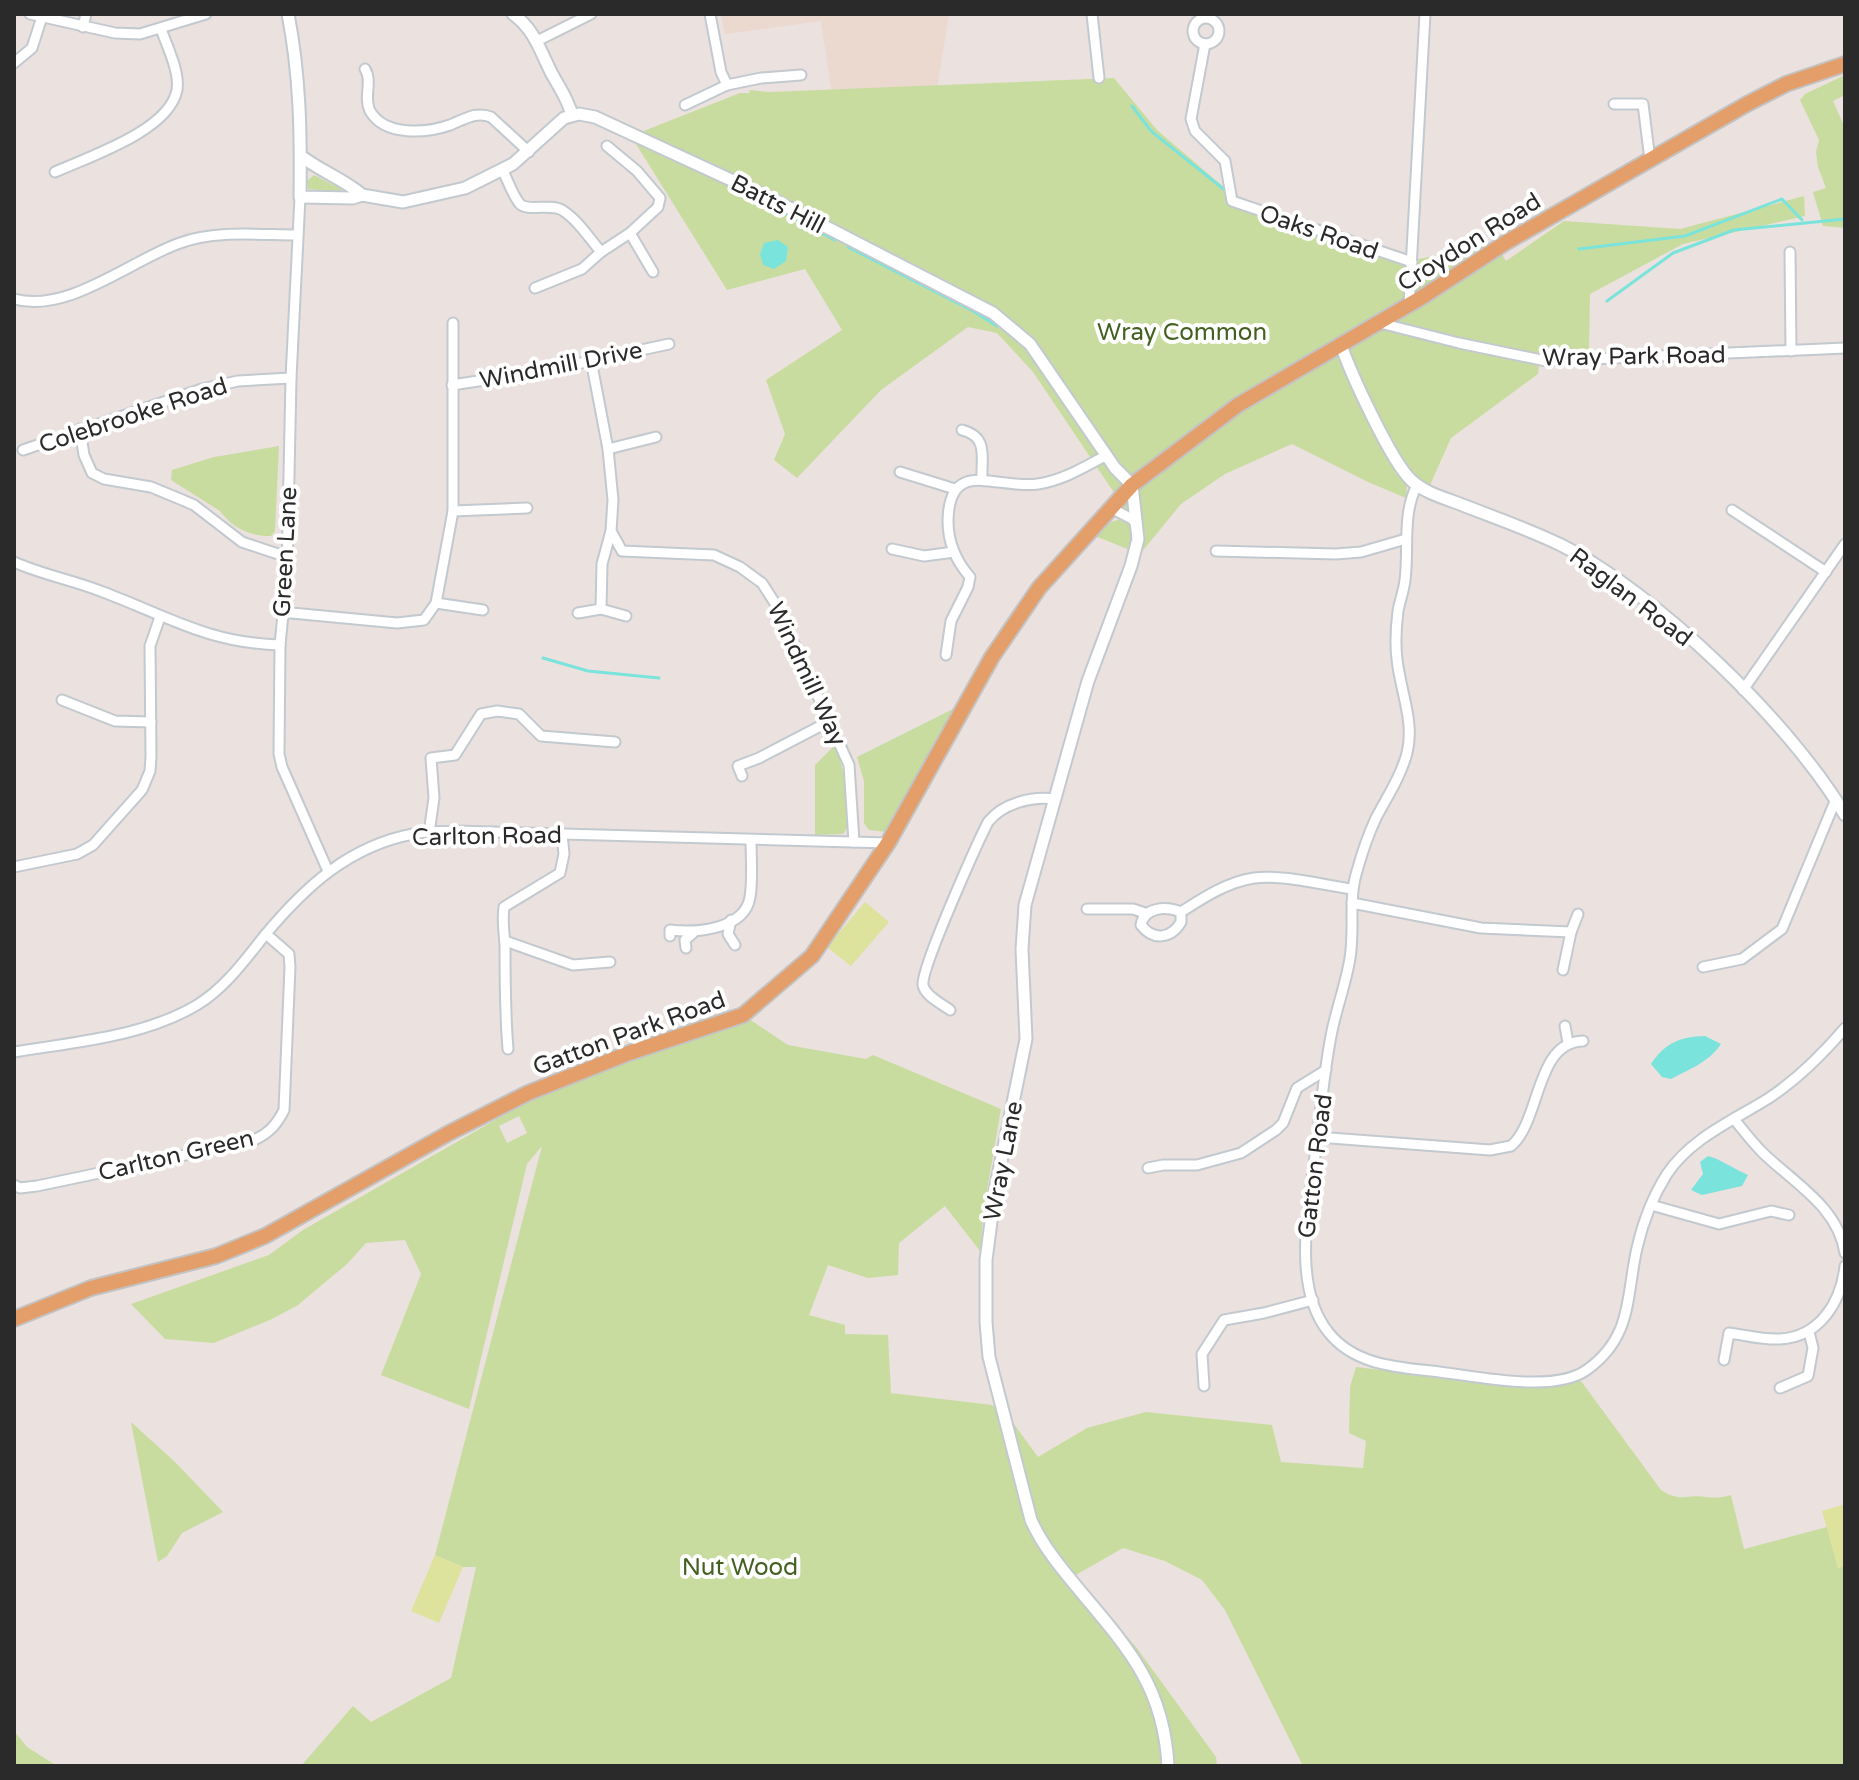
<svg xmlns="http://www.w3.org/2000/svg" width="1859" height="1780" font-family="'Varela Round',sans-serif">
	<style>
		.education { fill: #ebd8ce }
		.green { fill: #c9dc9f; fill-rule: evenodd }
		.pitch { fill: #dde29c }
		.water { fill: #7ae3db }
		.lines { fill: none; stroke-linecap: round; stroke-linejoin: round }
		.stream { stroke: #7ae3db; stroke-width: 3 }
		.minor-casing { stroke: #c2c9cf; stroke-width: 13 }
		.tertiary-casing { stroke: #c2c9cf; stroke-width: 15 }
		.primary-casing { stroke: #c3c3c3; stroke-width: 18 }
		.minor { stroke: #fff; stroke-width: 9 }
		.tertiary { stroke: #fff; stroke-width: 11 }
		.primary { stroke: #e39e6a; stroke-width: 14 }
		.labels { text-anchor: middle; stroke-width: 8; stroke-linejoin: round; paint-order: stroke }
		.street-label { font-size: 24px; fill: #2a2a2a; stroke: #fff }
		.park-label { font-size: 24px; fill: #446021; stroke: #fff }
	</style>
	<rect width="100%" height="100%" fill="#ebe1de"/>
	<!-- education -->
	<polygon class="education" points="721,14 949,14 936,94 832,94 821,21 725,34"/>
	<!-- green -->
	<g class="green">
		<polygon points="1845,75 1845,95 1833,101 1845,128 1845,228 1823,226 1813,192 1826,188 1818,167 1816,152 1819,140 1800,100 1805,94"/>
		<polygon points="1114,78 1157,130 1233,195 1373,257 1419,259 1495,243 1506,261 1564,221 1680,229 1804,196 1805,216 1683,244 1590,294 1589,351 1556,355 1539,364 1538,374 1451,438 1430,485 1407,484 1406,498 1368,482 1292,444 1225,474 1181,504 1140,554 1095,536 1111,522 1118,520 1123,506 1033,372 997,333 968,327 881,390 797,478 774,460 785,434 766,380 842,330 805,269 727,290 631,136 740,93 750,93 749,90 769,92"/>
		<polygon points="314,175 341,189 341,192 308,189 307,181"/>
		<path d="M279 446 275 531 271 536C251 537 231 527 220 511L171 480 172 470 214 457Z"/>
		<polygon points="961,705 887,832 869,830 864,823 864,781 857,757"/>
		<path d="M835 745C842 766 859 817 843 834L815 835V765Z"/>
		<path d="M743 1015 788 1045 866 1059 873 1055 1001 1109 984 1208 980 1251 945 1206 899 1243 898 1275 868 1278 828 1265 809 1315 845 1325V1334L888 1335 891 1393 992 1405 1008 1416 1038 1457 1087 1428 1146 1412 1272 1425 1281 1462 1363 1468 1366 1441 1349 1433 1350 1387 1356 1367 1519 1386 1581 1381 1661 1490C1682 1503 1685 1494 1705 1497 1716 1498 1721 1498 1731 1495L1744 1549 1827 1527 1838 1568 1845 1566V1766H1303L1225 1610 1202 1580 1165 1561 1123 1548 1074 1576 1136 1647 1216 1757 1217 1766H301L353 1706 371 1722 451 1678 476 1567H463L435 1555 542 1146 527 1164 469 1409 381 1375 421 1274 405 1240 366 1243 347 1264 298 1305 272 1319 214 1343 165 1339 131 1304 269 1255 303 1230 544 1092ZM519 1116 527 1133 507 1143 499 1126Z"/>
		<polygon points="131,1422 174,1461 223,1512 182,1533 167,1556 158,1562"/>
		<polygon points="14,1731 27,1747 57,1766 14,1766"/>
	</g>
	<!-- pitch -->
	<g class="pitch">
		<polygon points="865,902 889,922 851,966 827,947"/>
		<polygon points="1845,1504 1845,1566 1838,1568 1822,1511"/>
		<polygon points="435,1555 463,1567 439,1623 411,1611"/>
	</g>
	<!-- water -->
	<g class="water">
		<polygon points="778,240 788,247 786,261 774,269 763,265 760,254 764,243"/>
		<path d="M1705 1036 1721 1044C1709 1062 1690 1069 1671 1079L1662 1077 1651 1064C1666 1042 1680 1037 1705 1036Z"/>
		<path d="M1708 1156C1718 1158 1736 1170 1748 1175L1742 1186 1702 1195 1691 1190 1703 1174 1700 1162Z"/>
	</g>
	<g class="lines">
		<!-- stream -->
		<g class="stream">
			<polyline points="1132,106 1151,131 1226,191"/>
			<polyline points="725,183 835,240"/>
			<polyline points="848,247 973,311 997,326"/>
			<polyline points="1579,249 1685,236 1782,199 1802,220"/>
			<polyline points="1607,301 1673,253 1734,230 1845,219"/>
			<polyline points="543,658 588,671 659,678"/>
		</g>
		<!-- minor casing -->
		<g class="minor-casing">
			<g id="minor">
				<polyline points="30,14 115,33 140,34 206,14"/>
				<polyline points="710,14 721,72 727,85 761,78 801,75"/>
				<polyline points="1092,14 1099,78"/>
				<circle cx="1206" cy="31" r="13"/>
				<polyline points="83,27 86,14"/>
				<polyline points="537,41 591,14"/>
				<polyline points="1205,44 1191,119 1195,131 1225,161 1232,201 1412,262"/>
				<polyline points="14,63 32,48 42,17"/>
				<path d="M365 69C373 82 363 97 370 111 385 137 427 133 450 125 465 119 476 111 491 117L529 152"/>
				<polyline points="1614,104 1643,104 1650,160"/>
				<polyline points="685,105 727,85"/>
				<polyline points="607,146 637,171 660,198 658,207 630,233 653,272"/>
				<path d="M503 171C508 181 513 196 520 204 528 212 550 203 562 210 578 220 589 238 601 252L630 233"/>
				<path d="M55 172C88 157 169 131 177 90 180 72 167 46 161 29"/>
				<polyline points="300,197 291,378 287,572 280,645 279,754 282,767 328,871"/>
				<polyline points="1790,252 1791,351"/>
				<polyline points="535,288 582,269 601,252"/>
				<path d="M14 299C68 314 131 260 180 243 216 230 260 235 297 235"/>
				<polyline points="1409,305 1425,14"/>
				<polyline points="1380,323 1459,343 1546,361 1845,348"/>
				<polyline points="591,360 608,449 613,500 611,531 622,551 714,555 740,567 762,583 778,608 849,765 854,842"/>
				<polyline points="452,385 544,371 669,344"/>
				<polyline points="80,429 84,455 92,473 104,479 151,487 180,499 194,505 242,542 287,557"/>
				<path d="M962 430C989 437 981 457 982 480"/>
				<polyline points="608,449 656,437"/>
				<polyline points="23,450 202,389 238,381 291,378"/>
				<polyline points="900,472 955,489"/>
				<path d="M1417 485C1402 513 1409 550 1405 580 1404 590 1400 600 1398 611 1396 627 1395 643 1397 659 1400 690 1415 722 1407 753 1401 776 1387 797 1376 818 1368 835 1362 853 1357 871 1348 899 1355 929 1350 958 1346 984 1336 1009 1331 1036 1324 1072 1321 1110 1316 1147 1310 1202 1290 1286 1329 1333 1354 1364 1394 1367 1431 1371 1472 1375 1554 1395 1588 1369 1633 1336 1626 1296 1637 1248 1643 1222 1653 1196 1667 1174 1691 1138 1734 1120 1769 1098 1799 1078 1822 1055 1845 1028"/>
				<polyline points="1111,508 1132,519 1136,524"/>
				<polyline points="1732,510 1826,572"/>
				<polyline points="453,511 527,508"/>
				<polyline points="611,531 602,564 601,609 626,616"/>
				<polyline points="892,549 924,556 954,552"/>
				<polyline points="1216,551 1336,554 1361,552 1406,539"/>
				<path d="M14 562C43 575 73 580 103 592 167 616 208 643 280 645"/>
				<polyline points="436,603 483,610"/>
				<polyline points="281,612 397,623 424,620 436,603 453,511 453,323"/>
				<polyline points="578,613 601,609"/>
				<path d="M946 655 951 621 968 587 970 577C956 561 948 543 948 521 949 456 997 490 1038 484 1064 480 1084 467 1107 455"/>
				<polyline points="1743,690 1845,544"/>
				<polyline points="62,700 115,721 151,722"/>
				<polyline points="742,776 738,766 759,758 830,721"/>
				<polyline points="429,833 434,798 431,758 455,755 481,714 497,711 519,714 541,736 615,742"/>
				<polyline points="14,867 77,854 93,845 142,790 150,771 151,757 150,646 160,617"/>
				<polyline points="1352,903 1481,928 1571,932 1578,914"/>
				<polyline points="1087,909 1133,909 1145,913"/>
				<path d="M1181 912V922C1171 939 1153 941 1141 925 1144 907 1166 906 1181 912 1203 898 1227 882 1254 878 1282 874 1323 885 1352 889"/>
				<polyline points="731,920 728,934 735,945"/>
				<path d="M670 936V930C695 933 745 930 750 897 753 879 751 858 751 840"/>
				<polyline points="505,941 573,965 610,962"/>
				<polyline points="686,948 685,940 693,933"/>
				<polyline points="1703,967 1742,959 1782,929 1836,799"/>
				<polyline points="1563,970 1571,932"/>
				<path d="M950 1010C942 1004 925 996 923 985 921 968 977 844 988 822 1003 803 1032 796 1055 799"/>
				<polyline points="1565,1026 1568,1043"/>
				<path d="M508 1049C505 1014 505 980 505 945 504 932 502 921 504 907L560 873 564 854 562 834"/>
				<path d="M14 1052C75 1042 143 1037 197 1005 225 988 245 960 265 935 305 887 349 846 413 834 427 831 442 832 456 831L888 843"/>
				<path d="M1734 1119C1743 1130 1752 1142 1763 1153 1794 1183 1838 1207 1845 1253"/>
				<path d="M1317 1137 1490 1150 1511 1146C1541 1121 1535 1042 1583 1041"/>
				<polyline points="1148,1168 1163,1165 1197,1165 1241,1153 1276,1130 1283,1123 1297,1088 1326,1070"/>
				<path d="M14 1185 20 1188 37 1186 252 1141C268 1134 276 1126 284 1110L290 967 289 954 266 934"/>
				<polyline points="1651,1205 1719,1224 1771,1211 1789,1215"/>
				<path d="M1724 1360 1729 1333C1745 1335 1763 1340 1780 1339 1819 1337 1841 1303 1845 1266"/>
				<polyline points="1204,1386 1202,1354 1224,1320 1264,1313 1313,1300"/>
				<polyline points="1780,1388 1808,1376 1813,1348 1809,1332"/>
			</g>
		</g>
		<!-- tertiary casing -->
		<g class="tertiary-casing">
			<g id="tertiary">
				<path d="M288 14C300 75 301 135 300 197L353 198 362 195 403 202 465 188 513 164 564 118 579 114 595 117 770 198 993 313 1030 344 1115 468 1132 485 1138 539 1131 566 1088 681 1025 905 1022 949 1026 1039 995 1191 986 1260V1322L989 1357 1031 1520C1043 1547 1062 1569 1081 1592 1129 1649 1164 1688 1168 1766"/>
				<path d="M513 14C535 30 540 51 552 74 560 89 567 97 572 115"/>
				<path d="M301 156C320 171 344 179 362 195"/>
				<path d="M1341 345C1351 374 1391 461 1411 480 1423 492 1444 498 1460 504 1493 517 1528 529 1561 545 1656 593 1791 723 1845 815"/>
			</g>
		</g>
		<!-- primary casing -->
		<g class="primary-casing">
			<polyline id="primary" points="14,1319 91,1288 216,1256 265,1236 449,1133 528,1093 629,1053 743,1015 812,956 888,843 992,657 1039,588 1132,485 1238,405 1424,296 1505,243 1747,104 1786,84 1845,64"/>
		</g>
		<!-- minor -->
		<use href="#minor" class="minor"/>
		<!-- tertiary -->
		<use href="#tertiary" class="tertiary"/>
		<!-- primary -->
		<use href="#primary" class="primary"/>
	</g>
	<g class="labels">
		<!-- street labels -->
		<g class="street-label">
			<text transform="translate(778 204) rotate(27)" y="8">Batts Hill</text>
			<text transform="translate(1319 232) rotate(19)" y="8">Oaks Road</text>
			<text transform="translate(1469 242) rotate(-32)" y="8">Croydon Road</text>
			<text transform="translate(1634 356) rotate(-1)" y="8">Wray Park Road</text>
			<text transform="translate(561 365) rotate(-11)" y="8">Windmill Drive</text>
			<text transform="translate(133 415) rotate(-18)" y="8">Colebrooke Road</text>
			<text transform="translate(285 552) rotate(-87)" y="8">Green Lane</text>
			<text transform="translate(1631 597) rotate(37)" y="8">Raglan Road</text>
			<text transform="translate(807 674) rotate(65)" y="8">Windmill Way</text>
			<text transform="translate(487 836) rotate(-1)" y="8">Carlton Road</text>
			<text transform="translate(629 1033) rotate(-20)" y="8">Gatton Park Road</text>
			<text transform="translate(176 1155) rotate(-13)" y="8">Carlton Green</text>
			<text transform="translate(1003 1161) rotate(-79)" y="8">Wray Lane</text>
			<text transform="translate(1315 1166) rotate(-83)" y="8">Gatton Road</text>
		</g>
		<!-- park labels -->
		<g class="park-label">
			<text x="1182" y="340">Wray Common</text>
			<text x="740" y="1575">Nut Wood</text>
		</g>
	</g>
	<!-- border -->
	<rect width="1859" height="1780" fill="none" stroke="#2a2a2a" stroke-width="32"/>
</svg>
